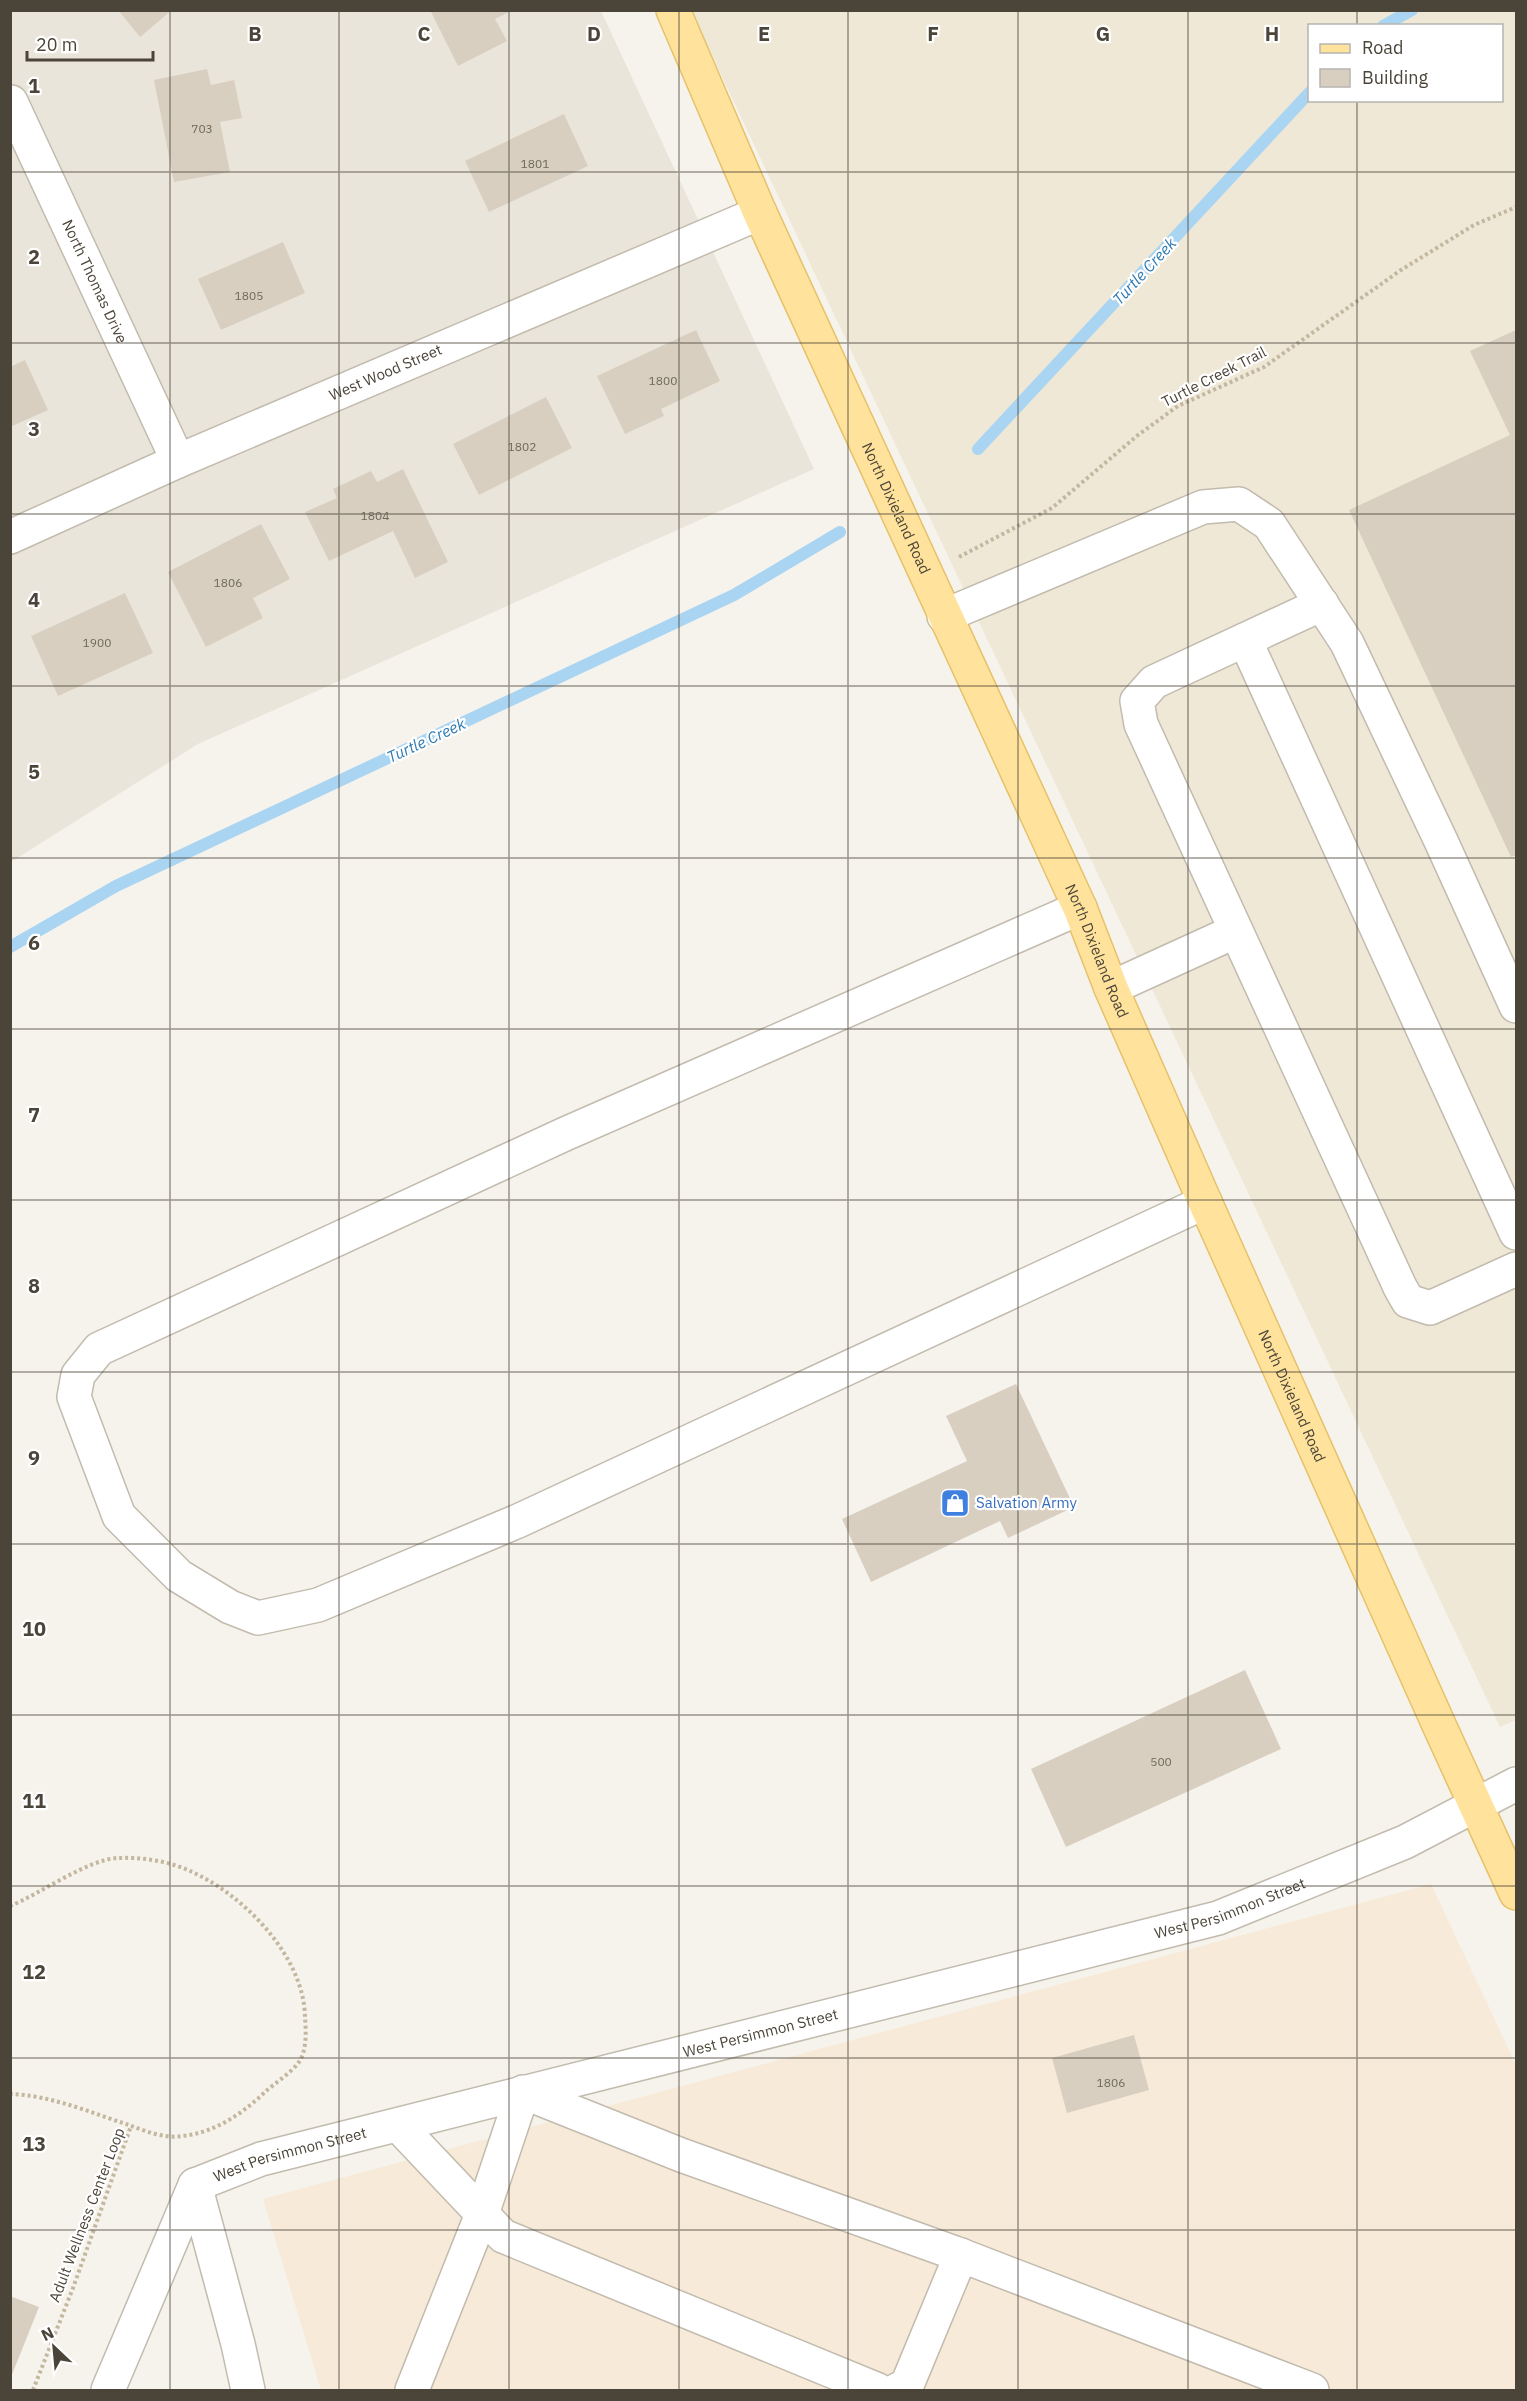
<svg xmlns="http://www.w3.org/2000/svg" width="1527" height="2401" font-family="'IBM Plex Sans',sans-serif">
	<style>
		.residential { fill: #eae5da }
		.commercial { fill: #f7ead8 }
		.education { fill: #efe8d6; fill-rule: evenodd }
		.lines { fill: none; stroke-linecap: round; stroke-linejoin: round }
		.stream { stroke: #a9d4f2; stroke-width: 12 }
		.building { fill: #d8cfc1 }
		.minor-casing { stroke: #c2bbae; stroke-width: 36 }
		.major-casing { stroke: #e6c16a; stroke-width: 36 }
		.path { stroke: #c4b79f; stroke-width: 4; stroke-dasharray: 3 3; stroke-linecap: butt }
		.minor { stroke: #fff; stroke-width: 33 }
		.major { stroke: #ffe39c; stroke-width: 33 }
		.grid { fill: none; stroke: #4b4439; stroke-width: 1.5; stroke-opacity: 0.55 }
		.labels { text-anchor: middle; stroke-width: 4.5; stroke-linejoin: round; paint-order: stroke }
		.number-label { font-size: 12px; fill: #6e675b }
		.street-label { font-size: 15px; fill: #4b4439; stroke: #fff }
		.shop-label { font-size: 15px; fill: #366cbe; stroke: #fff; text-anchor: start }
		.water-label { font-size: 16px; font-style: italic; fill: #2e7ab2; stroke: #fff }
		.grid-label { font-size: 20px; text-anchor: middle; font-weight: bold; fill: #4b4439; stroke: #fff; stroke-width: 4.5; stroke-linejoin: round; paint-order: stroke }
	</style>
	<rect width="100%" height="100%" fill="#f6f3ec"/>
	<!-- residential -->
	<polygon class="residential" points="11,11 601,11 814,469 198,744 11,862"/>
	<!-- commercial -->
	<polygon class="commercial" points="1431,1884 1516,2065 1516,2390 321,2390 263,2199"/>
	<!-- education -->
	<path class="education" d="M691 11H1516V1720L1500 1727ZM1310 26H1502V100H1310Z"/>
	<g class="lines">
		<!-- stream -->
		<g class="stream">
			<polyline points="1383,26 1412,10"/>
			<polyline points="978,449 1310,92"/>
			<polyline points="10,947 116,886 734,595 840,532"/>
		</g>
	</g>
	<!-- building -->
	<g class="building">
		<polygon points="118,10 172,10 140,37"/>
		<polygon points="430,10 513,10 495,19 507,41 458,66"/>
		<polygon points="207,69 211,85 234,80 242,118 220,122 230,172 174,182 154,80"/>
		<polygon points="564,114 588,166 489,212 465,161"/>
		<polygon points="283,242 305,293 221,330 198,279"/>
		<polygon points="696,330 720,381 661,409 664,416 625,434 597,376"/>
		<polygon points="1516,330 1516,855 1511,857 1349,510 1510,435 1470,351"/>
		<polygon points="25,360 48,410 10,427 10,367"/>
		<polygon points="546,397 572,448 479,495 453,444"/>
		<polygon points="403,469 448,562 415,578 393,531 329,561 305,512 337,498 333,489 371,471 377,482"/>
		<polygon points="261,524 290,579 253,598 263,618 206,647 168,572"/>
		<polygon points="125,593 153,653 58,696 31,636"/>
		<polygon points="1016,1384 1074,1507 1008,1538 1000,1521 871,1582 842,1519 967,1461 946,1416"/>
		<polygon points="1245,1670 1281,1749 1066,1847 1031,1769"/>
		<polygon points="1134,2035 1149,2090 1067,2113 1052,2058"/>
		<polygon points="10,2296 39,2307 11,2377 10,2377"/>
	</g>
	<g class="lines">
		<!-- minor casing -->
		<g class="minor-casing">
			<g id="minor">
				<path id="s1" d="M11 102 178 461"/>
				<path id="s2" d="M10 537 178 461 760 213"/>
				<polyline points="1322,604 1154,682 1137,701 1141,724 1400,1287 1408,1301 1430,1308 1516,1269"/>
				<polyline points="944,616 1203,507 1239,504 1269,524 1347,643 1441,841 1516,1006"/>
				<polyline points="1245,640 1516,1233"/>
				<polyline points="1080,908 565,1134 99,1349 78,1375 74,1397 119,1516 179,1576 230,1607 258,1618 318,1605 518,1521 1205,1202"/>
				<polyline points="1111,988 1236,931"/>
				<polyline points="398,2125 503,2236 878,2390"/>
				<path id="s3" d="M195 2185 261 2159 1218 1918 1405 1842 1516 1784"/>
				<polyline points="195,2185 238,2344 248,2390"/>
				<polyline points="108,2390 195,2185"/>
				<polyline points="412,2390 482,2214 523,2092 681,2155 955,2253 1312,2390"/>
				<polyline points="897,2390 907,2385 961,2255"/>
			</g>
		</g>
		<!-- major casing -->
		<g class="major-casing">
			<g id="major">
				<path id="s4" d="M673 10 760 213 1080 908 1111 988 1205 1202 1439 1725 1516 1893"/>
			</g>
		</g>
		<!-- path -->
		<g class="path">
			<polyline points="959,557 1052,508 1138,435 1178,406 1264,367 1401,270 1474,225 1516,207"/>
			<path d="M10 1906C40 1894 88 1859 118 1858 142 1857 168 1861 190 1871 243 1894 304 1956 305 2017 306 2031 307 2050 299 2062 291 2073 275 2083 265 2092 242 2114 214 2133 182 2136 165 2139 145 2131 129 2125 92 2113 50 2095 10 2094"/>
			<polyline points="33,2390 73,2288 131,2126"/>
		</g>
		<!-- minor -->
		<use href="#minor" class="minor"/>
		<!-- major -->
		<use href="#major" class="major"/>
	</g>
	<!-- grid -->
	<path class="grid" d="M170 10V2390M339 10V2390M509 10V2390M679 10V2390M848 10V2390M1018 10V2390M1188 10V2390M1357 10V26M1357 100V2390M10 172H1516M10 343H1516M10 514H1516M10 686H1516M10 858H1516M10 1029H1516M10 1200H1516M10 1372H1516M10 1544H1516M10 1715H1516M10 1886H1516M10 2058H1516M10 2230H1516"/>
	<!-- icons -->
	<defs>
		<g id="shop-square" transform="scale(1.5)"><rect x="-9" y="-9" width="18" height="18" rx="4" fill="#3f7fe0" stroke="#fff"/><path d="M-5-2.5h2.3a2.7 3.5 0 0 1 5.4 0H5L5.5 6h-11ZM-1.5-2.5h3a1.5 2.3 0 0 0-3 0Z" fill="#fff"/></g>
	</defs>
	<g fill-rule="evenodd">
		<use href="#shop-square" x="955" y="1503"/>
	</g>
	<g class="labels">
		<!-- number labels -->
		<g class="number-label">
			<text x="202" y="133">703</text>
			<text x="535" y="168">1801</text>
			<text x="249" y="300">1805</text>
			<text x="663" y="385">1800</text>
			<text x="522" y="451">1802</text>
			<text x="375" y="520">1804</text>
			<text x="228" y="587">1806</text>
			<text x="97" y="647">1900</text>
			<text x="1161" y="1766">500</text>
			<text x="1111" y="2087">1806</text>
		</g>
		<!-- street labels -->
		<g class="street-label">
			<text dy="5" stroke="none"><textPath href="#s1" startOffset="198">North Thomas Drive</textPath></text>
			<text dy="5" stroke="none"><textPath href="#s2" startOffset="410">West Wood Street</textPath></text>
			<text transform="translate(1214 377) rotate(-27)" y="5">Turtle Creek Trail</text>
			<text dy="5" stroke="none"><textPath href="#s4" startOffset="546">North Dixieland Road</textPath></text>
			<text dy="5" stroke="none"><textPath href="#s4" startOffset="1032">North Dixieland Road</textPath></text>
			<text dy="5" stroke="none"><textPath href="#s4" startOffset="1518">North Dixieland Road</textPath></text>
			<text dy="5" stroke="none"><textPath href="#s3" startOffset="1072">West Persimmon Street</textPath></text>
			<text dy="5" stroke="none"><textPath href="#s3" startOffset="586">West Persimmon Street</textPath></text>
			<text dy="5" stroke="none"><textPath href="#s3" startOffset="100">West Persimmon Street</textPath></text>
			<text transform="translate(87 2215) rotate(-69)" y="5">Adult Wellness Center Loop</text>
		</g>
		<!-- shop labels -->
		<g class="shop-label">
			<text x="976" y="1508">Salvation Army</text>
		</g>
		<!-- water labels -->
		<g class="water-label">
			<text transform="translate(1144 271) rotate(-47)" y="6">Turtle Creek</text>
			<text transform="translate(426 740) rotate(-25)" y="6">Turtle Creek</text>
		</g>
	</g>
	<g class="grid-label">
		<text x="255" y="41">B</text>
		<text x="424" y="41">C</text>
		<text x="594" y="41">D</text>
		<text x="764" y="41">E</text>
		<text x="933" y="41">F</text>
		<text x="1103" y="41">G</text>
		<text x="1272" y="41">H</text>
		<text x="34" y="93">1</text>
		<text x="34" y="264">2</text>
		<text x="34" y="436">3</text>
		<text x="34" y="607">4</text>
		<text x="34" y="779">5</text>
		<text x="34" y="950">6</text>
		<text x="34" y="1122">7</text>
		<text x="34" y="1293">8</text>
		<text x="34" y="1465">9</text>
		<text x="34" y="1636">10</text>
		<text x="34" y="1808">11</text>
		<text x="34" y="1979">12</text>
		<text x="34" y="2151">13</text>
	</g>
	<!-- border -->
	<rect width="1527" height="2401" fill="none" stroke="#4b4439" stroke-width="24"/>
	<!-- legend -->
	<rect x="1308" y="24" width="195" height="78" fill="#ffffff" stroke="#b7b4b0" stroke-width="1.5"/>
	<rect x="1320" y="44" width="30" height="9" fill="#ffe39c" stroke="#b7b4b0" stroke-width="1.5"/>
	<text x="1362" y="54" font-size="18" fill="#4b4439">Road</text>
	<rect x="1320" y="69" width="30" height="18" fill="#d8cfc1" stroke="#b7b4b0" stroke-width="1.5"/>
	<text x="1362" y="84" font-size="18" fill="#4b4439">Building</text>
	<!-- north arrow -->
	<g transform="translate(54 2347) rotate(334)" stroke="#ffffff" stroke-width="4.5" paint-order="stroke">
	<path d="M0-4.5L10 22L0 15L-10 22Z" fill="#4b4439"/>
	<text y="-9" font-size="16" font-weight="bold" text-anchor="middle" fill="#4b4439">N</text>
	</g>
	<!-- scale -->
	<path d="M27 51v9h126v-9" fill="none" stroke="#4b4439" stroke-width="3"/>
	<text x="36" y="51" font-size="18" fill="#4b4439" stroke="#ffffff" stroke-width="4.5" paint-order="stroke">20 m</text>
</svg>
